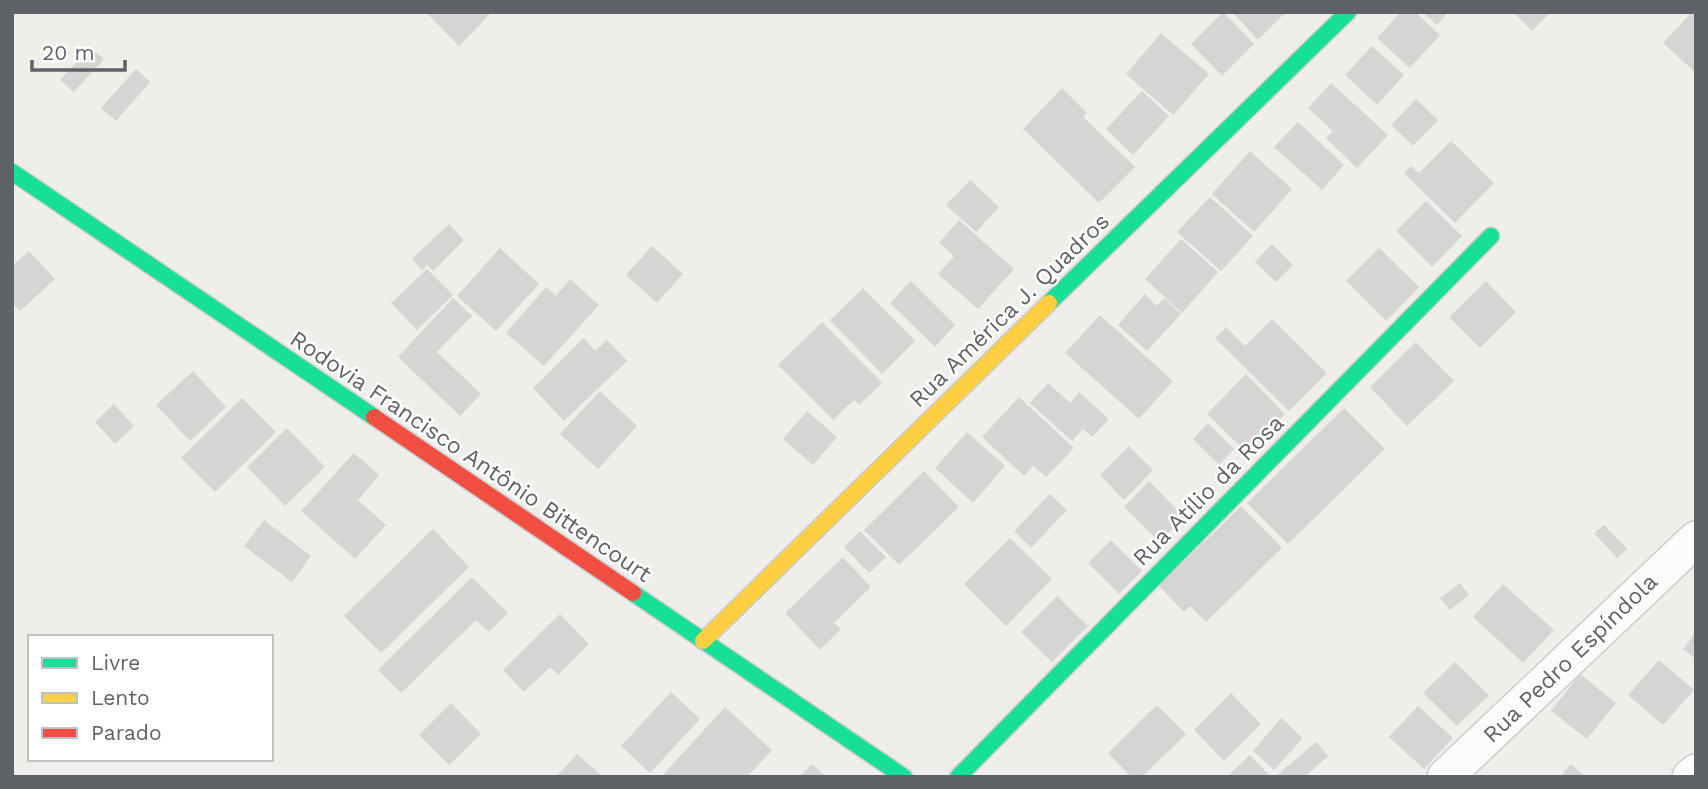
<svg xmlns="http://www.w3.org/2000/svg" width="1708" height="789" font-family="'Work Sans',sans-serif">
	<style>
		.building { fill: #d6d5d3 }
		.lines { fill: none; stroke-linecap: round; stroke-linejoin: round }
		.street-casing { stroke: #cbcccc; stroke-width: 38 }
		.fast-casing { stroke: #cacacb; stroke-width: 19 }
		.slow-casing { stroke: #cacacb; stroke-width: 19 }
		.jam-casing { stroke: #cacacb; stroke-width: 19 }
		.street { stroke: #fdfcfc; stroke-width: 35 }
		.fast { stroke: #16e098; stroke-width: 16 }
		.slow { stroke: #ffcf43; stroke-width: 16 }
		.jam { stroke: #f24e42; stroke-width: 16 }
		.labels { text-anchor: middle; stroke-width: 5; stroke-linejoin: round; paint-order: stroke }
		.street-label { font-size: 23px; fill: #5f6368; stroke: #fff }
	</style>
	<rect width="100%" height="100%" fill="#efeeea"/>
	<!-- building -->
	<g class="building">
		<polygon points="426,12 492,12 459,46"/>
		<polygon points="1223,12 1254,44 1222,76 1191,44"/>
		<polygon points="1232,12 1286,12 1258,40"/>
		<polygon points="1401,12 1415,12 1440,35 1410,68 1377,38"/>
		<polygon points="1422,12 1448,12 1437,25"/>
		<polygon points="1513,12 1551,12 1532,31"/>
		<polygon points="1692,12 1696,12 1696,73 1663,43"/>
		<polygon points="1161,33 1209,74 1173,115 1126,74"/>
		<polygon points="1372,46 1404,75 1377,105 1345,75"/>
		<polygon points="90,47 104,59 74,92 60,80"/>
		<polygon points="136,69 150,82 116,121 101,108"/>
		<polygon points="1331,83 1388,135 1357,168 1326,138 1333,131 1308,108"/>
		<polygon points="1062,88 1087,113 1083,117 1135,167 1099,203 1023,129"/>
		<polygon points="1142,91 1169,116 1133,155 1106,129"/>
		<polygon points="1416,99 1438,120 1413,146 1391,125"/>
		<polygon points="1298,122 1344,165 1322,190 1274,147"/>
		<polygon points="1451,141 1494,183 1455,223 1404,173 1411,166 1419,173"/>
		<polygon points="1250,151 1292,189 1254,232 1212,194"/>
		<polygon points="970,180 999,207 976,232 946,205"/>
		<polygon points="1210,197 1253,236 1221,271 1177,232"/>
		<polygon points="1426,201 1462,236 1432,267 1396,231"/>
		<polygon points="959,220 1014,269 978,309 938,274 954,256 939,243"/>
		<polygon points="449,224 464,240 433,271 427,265 422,270 412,259"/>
		<polygon points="1181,239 1218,272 1182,313 1145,279"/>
		<polygon points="1272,244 1293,265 1276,282 1255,262"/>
		<polygon points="652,246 683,274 657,303 626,275"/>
		<polygon points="500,248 539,284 496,331 457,296"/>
		<polygon points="1379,248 1419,287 1386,321 1346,281"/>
		<polygon points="29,251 55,279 20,311 12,303 12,266"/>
		<polygon points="427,269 453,295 417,330 391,303"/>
		<polygon points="570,279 599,305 544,366 506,333 546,287 556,296"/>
		<polygon points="911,281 955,325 935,347 890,303"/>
		<polygon points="1486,281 1516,312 1480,348 1449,317"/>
		<polygon points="863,288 915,341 882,374 830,320"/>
		<polygon points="1145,294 1157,306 1164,298 1181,314 1147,351 1118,325"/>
		<polygon points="453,298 472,316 437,352 481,394 460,416 398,357"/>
		<polygon points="1100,315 1173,381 1139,419 1065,353"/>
		<polygon points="1272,319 1327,373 1289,411 1215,338 1226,327 1245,346"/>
		<polygon points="822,322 882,383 859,405 854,400 833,420 778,365"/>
		<polygon points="584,338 595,351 607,340 627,361 564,421 533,388"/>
		<polygon points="1416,342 1454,381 1407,426 1370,387"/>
		<polygon points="193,371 226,407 190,441 156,405"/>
		<polygon points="1246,374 1285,414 1247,453 1207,414"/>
		<polygon points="1048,383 1070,403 1079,392 1109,419 1092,437 1083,429 1072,441 1030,403"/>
		<polygon points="600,391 637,426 598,469 560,434"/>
		<polygon points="1019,397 1074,448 1046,477 1033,466 1024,476 982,437"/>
		<polygon points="242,398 276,432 215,492 181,458"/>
		<polygon points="114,404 134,426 115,444 95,422"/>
		<polygon points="1344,408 1385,449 1288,544 1247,503"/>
		<polygon points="807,411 837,437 813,465 783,439"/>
		<polygon points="1208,423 1234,449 1219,465 1193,439"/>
		<polygon points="287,428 325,467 285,506 247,467"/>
		<polygon points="967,432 1005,466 973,503 935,468"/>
		<polygon points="1129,446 1153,470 1124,500 1100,475"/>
		<polygon points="354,453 379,475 358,500 386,525 355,559 301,511"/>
		<polygon points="924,471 959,507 899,565 864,530"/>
		<polygon points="1149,481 1184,517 1159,542 1124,507"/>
		<polygon points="1050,494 1067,510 1031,548 1014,531"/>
		<polygon points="1241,506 1282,548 1206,622 1190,606 1184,612 1159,586"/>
		<polygon points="264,520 311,556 292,582 244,546"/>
		<polygon points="1604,525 1627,549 1617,558 1594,533"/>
		<polygon points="433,529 469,567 381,653 344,616"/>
		<polygon points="860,531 886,557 869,573 844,547"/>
		<polygon points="1010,538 1052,579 1006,626 964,584"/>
		<polygon points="1111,540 1142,571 1119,594 1088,563"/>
		<polygon points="843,557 871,587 834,623 841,629 820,650 785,613"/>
		<polygon points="472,577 508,613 489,632 476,620 401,693 378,670"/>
		<polygon points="1460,583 1469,595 1450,610 1440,598"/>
		<polygon points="1503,584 1554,630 1523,663 1473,617"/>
		<polygon points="1057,596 1088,626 1052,662 1021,632"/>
		<polygon points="560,614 589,644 558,675 550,667 524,692 503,670"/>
		<polygon points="1696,632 1696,659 1683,649"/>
		<polygon points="1659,660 1694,690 1663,725 1628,695"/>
		<polygon points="1455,662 1489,695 1457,726 1423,693"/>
		<polygon points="1580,674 1616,703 1587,739 1551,711"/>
		<polygon points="671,692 700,719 650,773 621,746"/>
		<polygon points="1231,693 1261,724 1224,761 1194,730"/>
		<polygon points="451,703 481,734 449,765 419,735"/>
		<polygon points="1157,705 1186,734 1142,777 1131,777 1108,753"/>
		<polygon points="1418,706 1453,738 1424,769 1389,737"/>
		<polygon points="725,707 772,750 747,777 661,777"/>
		<polygon points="1281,718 1303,738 1274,770 1253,751"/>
		<polygon points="1316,742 1328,756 1304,777 1275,777"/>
		<polygon points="577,754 603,777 556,777"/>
		<polygon points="1250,755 1271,777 1227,777"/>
		<polygon points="812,764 826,777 799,777"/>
		<polygon points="1571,764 1586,777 1560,777"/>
	</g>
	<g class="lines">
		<!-- street casing -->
		<g class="street-casing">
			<g id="street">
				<polyline points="1445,777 1696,539"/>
				<polyline points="1690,777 1696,772"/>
			</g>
		</g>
		<!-- fast casing -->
		<g class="fast-casing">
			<g id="fast">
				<polyline points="12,172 374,417"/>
				<polyline points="1049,303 1348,12"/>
				<polyline points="633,593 904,777"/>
				<polyline points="958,777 1491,236"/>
			</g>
		</g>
		<!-- slow casing -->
		<g class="slow-casing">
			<polyline id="slow" points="703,641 1049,303"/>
		</g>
		<!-- jam casing -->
		<g class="jam-casing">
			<polyline id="jam" points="374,417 633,593"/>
		</g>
		<!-- street -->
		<use href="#street" class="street"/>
		<!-- fast -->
		<use href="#fast" class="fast"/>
		<!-- slow -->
		<use href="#slow" class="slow"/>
		<!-- jam -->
		<use href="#jam" class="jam"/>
	</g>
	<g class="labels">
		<!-- street labels -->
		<g class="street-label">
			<text transform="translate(1009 310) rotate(-44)" y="8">Rua América J. Quadros</text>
			<text transform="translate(471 456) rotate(34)" y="8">Rodovia Francisco Antônio Bittencourt</text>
			<text transform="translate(1208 490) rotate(-45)" y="8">Rua Atílio da Rosa</text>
			<text transform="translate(1570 658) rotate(-44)" y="8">Rua Pedro Espíndola</text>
		</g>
	</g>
	<!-- border -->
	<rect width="1708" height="789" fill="none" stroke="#5f6368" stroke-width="28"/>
	<!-- legend -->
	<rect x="28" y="635" width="245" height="126" fill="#ffffff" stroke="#bfc1c3" stroke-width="2"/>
	<rect x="42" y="658" width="35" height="10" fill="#16e098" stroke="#bfc1c3" stroke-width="2"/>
	<text x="91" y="670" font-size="21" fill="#5f6368">Livre</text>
	<rect x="42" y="693" width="35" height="10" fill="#ffcf43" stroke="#bfc1c3" stroke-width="2"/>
	<text x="91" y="705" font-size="21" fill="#5f6368">Lento</text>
	<rect x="42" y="728" width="35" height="10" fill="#f24e42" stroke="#bfc1c3" stroke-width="2"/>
	<text x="91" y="740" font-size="21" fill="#5f6368">Parado</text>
	<!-- scale -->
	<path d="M32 60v10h93v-10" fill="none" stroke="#5f6368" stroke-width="3.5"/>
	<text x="42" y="60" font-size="21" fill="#5f6368" stroke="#ffffff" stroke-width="5" paint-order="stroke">20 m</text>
</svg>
